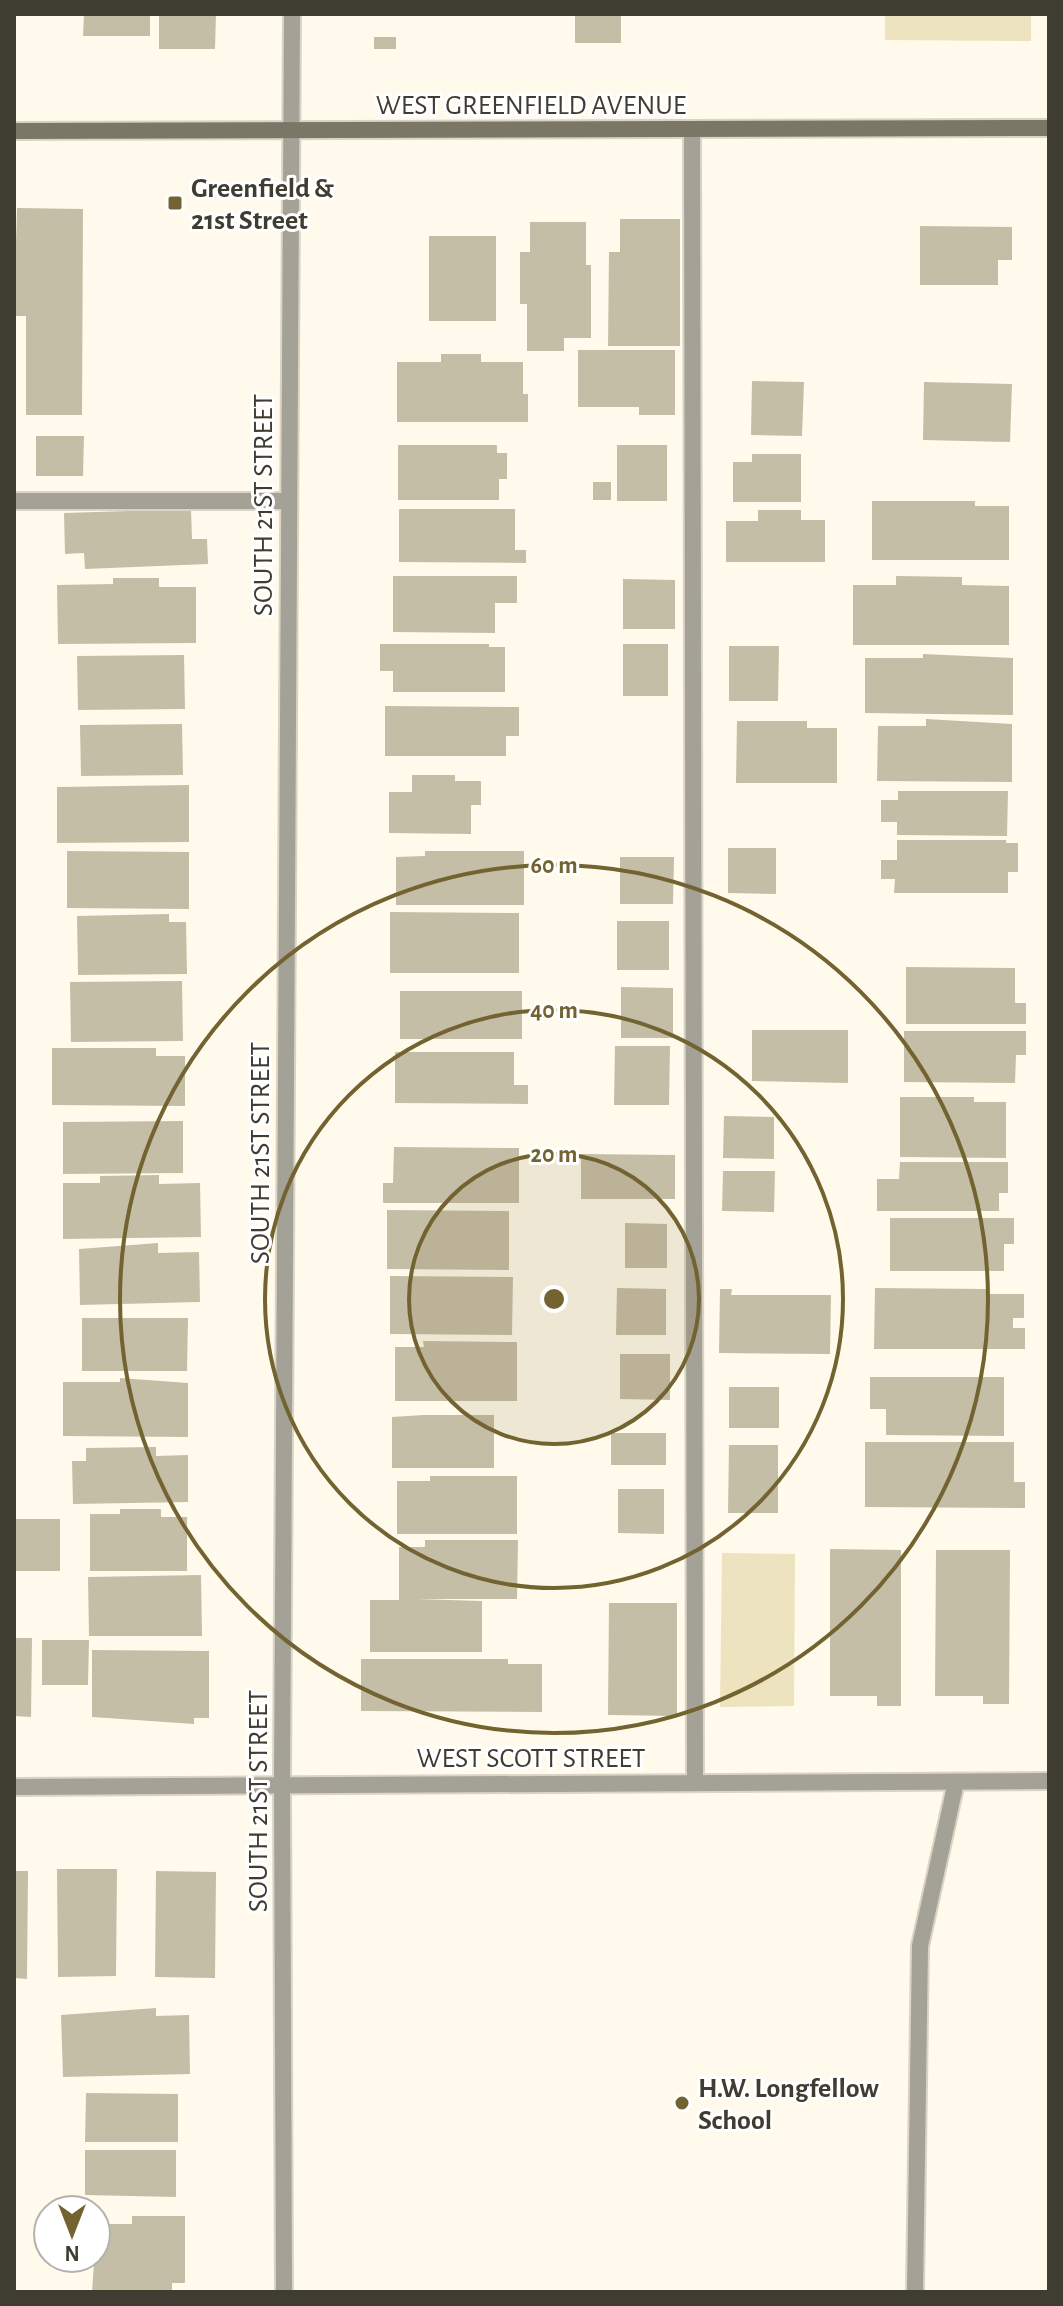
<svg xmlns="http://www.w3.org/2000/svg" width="1063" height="2306" font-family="'Alegreya Sans',sans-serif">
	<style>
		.green { fill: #eee3bf }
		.building { fill: #c5bea6 }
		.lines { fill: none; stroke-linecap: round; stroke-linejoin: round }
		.service-casing { stroke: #d9d4c6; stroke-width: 20 }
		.minor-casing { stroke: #d9d4c6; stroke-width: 20 }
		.secondary-casing { stroke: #d9d4c6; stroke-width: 20 }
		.service { stroke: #a4a196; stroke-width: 16 }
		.minor { stroke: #a4a196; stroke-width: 16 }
		.secondary { stroke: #7b7767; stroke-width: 16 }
		.ring { fill: none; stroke: #726331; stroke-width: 4 }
		.poi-dot { fill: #726331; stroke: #fff; stroke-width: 3 }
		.labels { text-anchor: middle; stroke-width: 6; stroke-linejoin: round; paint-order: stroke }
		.street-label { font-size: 28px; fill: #3f3c32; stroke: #fff }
		.poi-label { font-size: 28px; font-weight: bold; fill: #3f3c32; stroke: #fff; text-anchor: start }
		.centre { fill: #726331; stroke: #fff; stroke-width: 4 }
		.ring-label { font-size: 24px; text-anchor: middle; font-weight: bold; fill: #726331; stroke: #fff; stroke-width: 6; stroke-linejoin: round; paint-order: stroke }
	</style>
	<rect width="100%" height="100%" fill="#fffaeb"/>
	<!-- green -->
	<g class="green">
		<polygon points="885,14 1031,14 1031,41 885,40"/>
		<polygon points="722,1553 795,1554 794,1706 720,1707"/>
	</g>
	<!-- building -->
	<g class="building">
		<polygon points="84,14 150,14 150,36 83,36"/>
		<polygon points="159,14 216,14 215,49 159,49"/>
		<rect x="575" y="14" width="46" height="29"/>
		<rect x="374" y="37" width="22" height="12"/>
		<polygon points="17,208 83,209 82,415 26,415 26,316 14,316"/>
		<polygon points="620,219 680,219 680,346 608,346 609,252 620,252"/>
		<polygon points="530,222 586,222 586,265 591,265 591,338 564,338 564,351 527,351 527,304 520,304 520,252 530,252"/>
		<polygon points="920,226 1012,227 1012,260 998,260 998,285 920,285"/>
		<rect x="429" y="236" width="67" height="85"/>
		<polygon points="578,350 675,350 675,415 639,415 639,407 578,407"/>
		<polygon points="441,354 481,354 481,362 523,362 523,394 528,394 528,422 397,422 397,362 441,362"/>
		<polygon points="752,381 804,382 802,436 751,435"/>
		<polygon points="924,382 1012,384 1010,442 923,440"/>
		<polygon points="36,436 84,436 83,476 36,476"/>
		<polygon points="398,445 497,445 497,453 507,453 507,479 499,479 499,500 398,500"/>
		<rect x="617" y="445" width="50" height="56"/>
		<polygon points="752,454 801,454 801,502 733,502 733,462 752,462"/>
		<rect x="593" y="482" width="18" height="18"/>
		<polygon points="872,501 975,501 975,506 1009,506 1009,560 872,560"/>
		<polygon points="191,509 192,539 207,539 208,564 85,569 84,553 65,554 64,513"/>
		<polygon points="399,509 515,509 515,550 526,550 526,563 399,562"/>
		<polygon points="758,510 801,510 801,520 825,520 825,562 726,562 726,521 758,521"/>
		<polygon points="393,576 517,576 517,603 495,603 495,633 393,632"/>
		<polygon points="896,576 962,577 962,585 1009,586 1009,645 853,645 853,585 896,585"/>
		<polygon points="113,578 159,578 159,587 196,587 196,643 58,644 57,585 113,584"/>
		<polygon points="623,579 675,580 675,629 623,629"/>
		<polygon points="380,644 489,644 489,647 505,647 505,692 393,692 393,671 380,671"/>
		<rect x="623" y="644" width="45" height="52"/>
		<polygon points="729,646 779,646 778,701 729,701"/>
		<polygon points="923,654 1013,658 1013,715 865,713 865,658 923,658"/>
		<polygon points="184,655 185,709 78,710 77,656"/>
		<polygon points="385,706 519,707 519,736 506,736 506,756 385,756"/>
		<polygon points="926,719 1012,724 1012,782 877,781 878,726 926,726"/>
		<polygon points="737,721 807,721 807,728 837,728 837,783 736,783"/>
		<polygon points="182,724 183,775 81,776 80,725"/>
		<polygon points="412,775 455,775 455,781 481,781 481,805 471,805 471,834 389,833 389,792 412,792"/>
		<polygon points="189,785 189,842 57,843 57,787"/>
		<polygon points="898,791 1008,791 1007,836 897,835 897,822 881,822 881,800 898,800"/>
		<polygon points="897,840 1006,840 1006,843 1018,843 1018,872 1008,872 1008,893 894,893 895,879 881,879 881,860 897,860"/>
		<polygon points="728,848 776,848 776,894 728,893"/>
		<polygon points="67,851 189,852 189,909 67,908"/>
		<polygon points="425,851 524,851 524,905 396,905 396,857 425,856"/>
		<polygon points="620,857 674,857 673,904 620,904"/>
		<polygon points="390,912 519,913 519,973 390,973"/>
		<polygon points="169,914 169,922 186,922 187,974 78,975 77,916"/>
		<rect x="617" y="921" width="52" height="49"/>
		<polygon points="906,967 1015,968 1015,1003 1026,1003 1026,1024 906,1024"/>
		<polygon points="182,981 183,1041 71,1042 70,982"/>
		<polygon points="621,987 673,988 673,1038 621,1038"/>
		<rect x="400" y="991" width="122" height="48"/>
		<polygon points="752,1030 848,1030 848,1083 752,1081"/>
		<polygon points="904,1031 1026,1031 1026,1055 1016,1055 1015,1083 904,1082"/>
		<polygon points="615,1046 670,1046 669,1105 614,1105"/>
		<polygon points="52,1048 156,1048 156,1056 185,1056 185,1106 52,1105"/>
		<polygon points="395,1052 514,1052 514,1085 528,1085 528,1104 395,1103"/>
		<polygon points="900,1097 974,1097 974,1102 1006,1102 1006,1158 900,1157"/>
		<polygon points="724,1116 774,1117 774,1159 723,1158"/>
		<polygon points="183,1121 183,1173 63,1174 63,1122"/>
		<polygon points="394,1147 519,1148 519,1203 383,1203 383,1183 393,1183"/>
		<polygon points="581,1154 675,1155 675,1199 581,1199"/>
		<polygon points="900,1162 1008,1162 1008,1193 999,1193 999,1211 877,1211 877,1179 899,1179"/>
		<polygon points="723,1171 775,1171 774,1212 722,1211"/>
		<polygon points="159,1175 159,1184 200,1183 201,1237 63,1239 63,1183 100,1183 100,1176"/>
		<polygon points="387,1210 509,1211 509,1270 387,1269"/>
		<polygon points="890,1218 1014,1218 1014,1244 1004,1244 1004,1271 890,1271"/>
		<polygon points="625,1223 667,1224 667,1268 625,1268"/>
		<polygon points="158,1243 158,1253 199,1252 200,1302 80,1305 79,1249"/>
		<polygon points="390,1276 513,1277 512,1335 390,1334"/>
		<polygon points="617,1288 666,1289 666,1335 616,1335"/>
		<polygon points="875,1288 986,1289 986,1294 1024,1294 1024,1318 1013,1318 1013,1328 1025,1328 1025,1349 874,1349"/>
		<polygon points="720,1289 732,1289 731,1295 831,1295 830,1354 719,1353"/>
		<polygon points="82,1318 188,1318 187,1371 82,1371"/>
		<polygon points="423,1341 517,1342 517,1401 395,1401 395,1347 424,1347"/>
		<polygon points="620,1354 670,1354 670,1400 620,1399"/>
		<polygon points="870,1377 1004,1377 1004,1436 886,1435 886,1409 870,1409"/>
		<polygon points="120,1378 188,1383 188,1437 63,1436 63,1382 120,1382"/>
		<rect x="729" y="1387" width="50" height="41"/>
		<polygon points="423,1415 494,1415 494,1468 392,1468 392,1417"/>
		<rect x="611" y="1433" width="55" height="32"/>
		<polygon points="865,1442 1014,1442 1014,1482 1025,1482 1025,1508 865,1507"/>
		<polygon points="729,1445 778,1445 778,1513 728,1513"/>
		<polygon points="156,1447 156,1456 188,1455 188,1502 73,1504 72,1461 86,1461 86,1448"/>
		<polygon points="430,1476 517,1476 517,1534 397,1534 397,1481 430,1481"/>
		<polygon points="618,1489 664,1489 664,1534 618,1533"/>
		<polygon points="120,1509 161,1509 161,1517 187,1517 187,1571 90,1571 90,1514 120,1514"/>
		<rect x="14" y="1519" width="46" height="52"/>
		<polygon points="425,1540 518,1540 517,1599 417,1599 482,1601 482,1652 370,1652 370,1600 399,1600 399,1547 425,1547"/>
		<polygon points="830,1549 901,1550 901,1706 877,1706 877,1696 830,1696"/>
		<polygon points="936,1550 1010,1550 1009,1704 983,1704 983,1696 935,1696"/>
		<polygon points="201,1575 202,1636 89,1636 88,1577"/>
		<polygon points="609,1603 677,1603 677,1716 608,1715"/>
		<polygon points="14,1638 32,1638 31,1717 14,1716"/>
		<polygon points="42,1640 89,1640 88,1685 42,1685"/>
		<polygon points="92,1650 209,1651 209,1718 194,1718 194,1724 92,1717"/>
		<polygon points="361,1659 508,1659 508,1664 542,1664 542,1712 361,1711"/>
		<polygon points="57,1869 117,1869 116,1976 58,1977"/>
		<polygon points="14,1871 28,1871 27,1979 14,1978"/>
		<polygon points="156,1871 216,1872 215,1978 155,1977"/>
		<polygon points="156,2008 156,2016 189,2015 190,2074 63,2077 61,2015"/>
		<polygon points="86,2093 178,2094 178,2142 85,2142"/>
		<polygon points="85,2150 176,2150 176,2197 85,2195"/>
		<polygon points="132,2216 185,2216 185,2283 172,2283 172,2292 92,2292 96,2236 103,2236 103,2224 132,2224"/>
	</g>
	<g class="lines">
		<!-- service casing -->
		<g class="service-casing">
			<g id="service">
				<polyline points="692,129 695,1783"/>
				<polyline points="14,501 288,501"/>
				<polyline points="915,2292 920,1946 956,1782"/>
			</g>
		</g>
		<!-- minor casing -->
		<g class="minor-casing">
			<g id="minor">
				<polyline points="14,1787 1049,1781"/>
				<polyline points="284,2292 282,1784 292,14"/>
			</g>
		</g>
		<!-- secondary casing -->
		<g class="secondary-casing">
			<polyline id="secondary" points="14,131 1049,128"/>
		</g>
		<!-- service -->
		<use href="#service" class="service"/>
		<!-- minor -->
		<use href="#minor" class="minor"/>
		<!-- secondary -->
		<use href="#secondary" class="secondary"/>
	</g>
	<!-- distance rings -->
	<circle cx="554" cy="1299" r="145" fill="#726331" fill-opacity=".12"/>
	<g class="ring">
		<circle cx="554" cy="1299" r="145"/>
		<circle cx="554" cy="1299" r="289"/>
		<circle cx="554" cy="1299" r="434"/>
	</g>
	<!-- markers -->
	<g class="poi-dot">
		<rect x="167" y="195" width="16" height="16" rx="4"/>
		<circle cx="682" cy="2103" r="8"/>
	</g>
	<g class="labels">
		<!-- street labels -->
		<g class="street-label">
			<text x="531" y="114">WEST GREENFIELD AVENUE</text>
			<text transform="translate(262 505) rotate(-90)" y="10">SOUTH 21ST STREET</text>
			<text transform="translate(259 1153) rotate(-90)" y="10">SOUTH 21ST STREET</text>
			<text x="531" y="1767">WEST SCOTT STREET</text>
			<text transform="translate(257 1801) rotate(-90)" y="10">SOUTH 21ST STREET</text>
		</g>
		<!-- poi labels -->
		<g class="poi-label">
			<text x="191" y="197">Greenfield &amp;<tspan x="191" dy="32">21st Street</tspan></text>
			<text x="698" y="2097">H.W. Longfellow<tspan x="698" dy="32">School</tspan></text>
		</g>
	</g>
	<circle cx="554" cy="1299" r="12" class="centre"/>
	<g class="ring-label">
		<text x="554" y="873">60 m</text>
		<text x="554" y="1018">40 m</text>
		<text x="554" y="1162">20 m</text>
	</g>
	<!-- border -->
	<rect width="1063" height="2306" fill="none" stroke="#3f3c32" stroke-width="32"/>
	<!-- north arrow -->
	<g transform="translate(72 2234) rotate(180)"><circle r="38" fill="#ffffff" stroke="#b2b1ad" stroke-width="2"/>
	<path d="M0-6L14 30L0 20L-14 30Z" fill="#726331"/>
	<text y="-12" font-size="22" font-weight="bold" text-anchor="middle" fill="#3f3c32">N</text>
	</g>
</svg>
